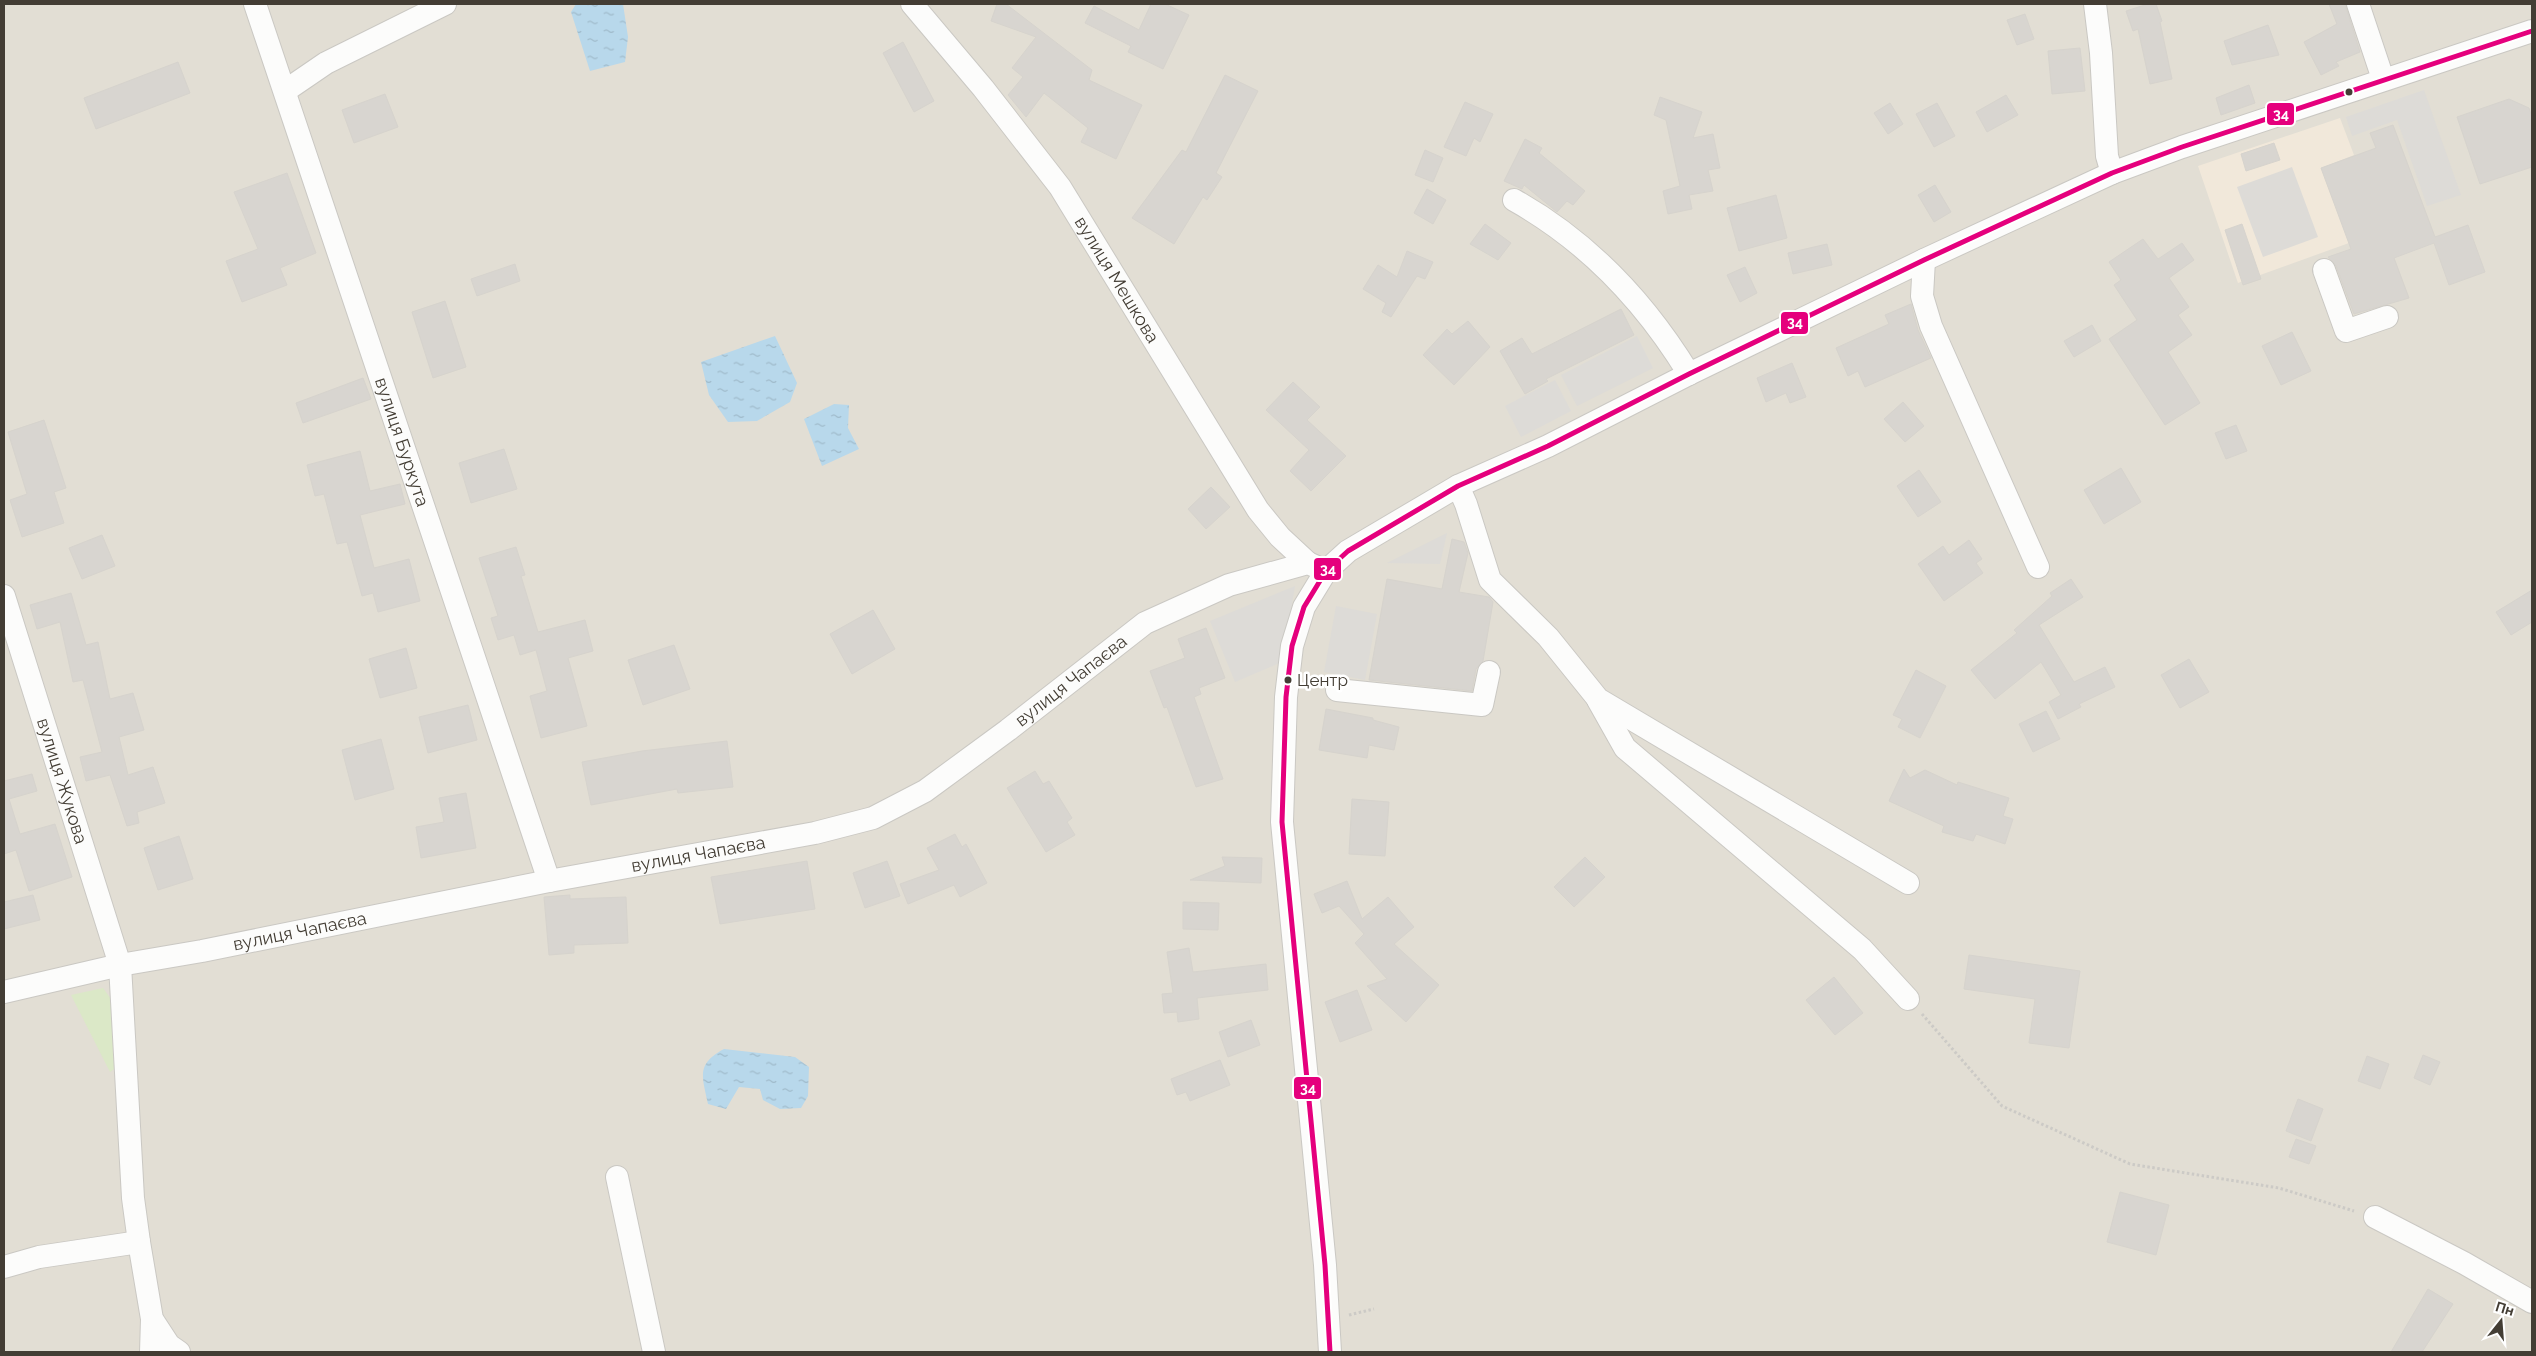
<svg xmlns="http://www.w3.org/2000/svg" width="2536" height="1356" font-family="Raleway,sans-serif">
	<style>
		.residential { fill: #e2ded4 }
		.commercial { fill: #f1e8da }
		.green { fill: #dbe8c7 }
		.parking { fill: #dddbd7 }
		.water { fill: url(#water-ripples) }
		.building { fill: #d8d5d0; stroke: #d6d3cd }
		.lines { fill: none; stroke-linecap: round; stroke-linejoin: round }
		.minor-casing { stroke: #cac8c3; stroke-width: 24 }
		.path { stroke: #cccac6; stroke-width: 3; stroke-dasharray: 2.5 2.5; stroke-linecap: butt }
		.minor { stroke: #fcfcfb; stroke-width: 22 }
		.bus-1-casing { stroke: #fff; stroke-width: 9 }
		.bus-1 { stroke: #e5007d; stroke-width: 5 }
		.bus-dot { fill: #433d34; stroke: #fff; stroke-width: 2 }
		.labels { text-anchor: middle; stroke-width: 5; stroke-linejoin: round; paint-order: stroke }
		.bus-label { font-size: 17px; fill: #433d34; stroke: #fff; text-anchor: start }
		.street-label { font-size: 18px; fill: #433d34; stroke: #fff }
		.line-badge { stroke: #fff; stroke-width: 2 }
		.badge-label { font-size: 14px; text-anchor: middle; font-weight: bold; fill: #fff }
	</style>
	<defs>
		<pattern id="water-ripples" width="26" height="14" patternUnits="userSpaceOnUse" patternTransform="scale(1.25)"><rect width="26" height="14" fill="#b8d8eb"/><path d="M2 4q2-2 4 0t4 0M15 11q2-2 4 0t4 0" fill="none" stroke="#9fbaca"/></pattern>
	</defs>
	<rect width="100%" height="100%" fill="#eeece7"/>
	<!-- residential -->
	<rect class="residential" x="4" y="4" width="2528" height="1348"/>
	<!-- commercial -->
	<polygon class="commercial" points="2340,118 2354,155 2321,168 2349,243 2238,283 2198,166"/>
	<!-- green -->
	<polygon class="green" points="103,988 111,999 117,1067 110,1072 71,995"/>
	<!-- parking -->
	<g class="parking">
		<polygon points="2424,90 2461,195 2427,206 2397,120 2352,136 2346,117"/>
		<polygon points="2292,167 2318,237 2263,257 2237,187"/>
		<polygon points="1637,336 1653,368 1577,406 1561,375"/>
		<polygon points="1555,380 1571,411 1521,437 1505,406"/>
		<polygon points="1447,533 1440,564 1387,563"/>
		<polygon points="1295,586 1282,662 1235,682 1210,621"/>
		<polygon points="1336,606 1377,614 1365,680 1324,672"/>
	</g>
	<!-- water -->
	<g class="water">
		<polygon points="576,4 623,4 628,37 625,62 590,71 571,12"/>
		<polygon points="775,336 797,383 790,402 757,421 728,422 709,395 701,362"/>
		<polygon points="834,404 849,405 848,428 859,449 822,466 804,419"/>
		<path d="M724 1049 795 1057 809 1067 808 1096 801 1108 780 1109 763 1100 760 1089 739 1087 726 1109 708 1104C702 1076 696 1064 724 1049Z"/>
	</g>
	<!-- building -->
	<g class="building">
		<polygon points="997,4 1006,4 1092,70 1089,80 1142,105 1116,159 1081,142 1088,128 1044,93 1026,117 1008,95 1023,77 1012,68 1036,37 991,21"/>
		<polygon points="1151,4 1165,4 1189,15 1163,69 1128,52 1131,46 1085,23 1094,6 1139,30"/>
		<polygon points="2148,4 2156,4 2162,21 2160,22 2172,79 2150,84 2138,29 2133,31 2126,11"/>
		<polygon points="2329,4 2345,4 2360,52 2336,62 2339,66 2321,75 2304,42 2337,24"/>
		<polygon points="2025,14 2034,39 2017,45 2007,20"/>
		<polygon points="2268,25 2279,55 2232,65 2224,41"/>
		<polygon points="903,42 934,101 914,112 883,53"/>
		<polygon points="2080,48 2085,91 2052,94 2048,51"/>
		<polygon points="178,62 190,93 96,129 84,98"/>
		<polygon points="1225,75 1258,91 1216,173 1222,177 1207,200 1203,197 1174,244 1132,218 1182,150 1186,152"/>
		<polygon points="2249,85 2255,103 2221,115 2216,98"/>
		<polygon points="385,94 398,127 354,143 342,110"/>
		<polygon points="2006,95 2018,115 1987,132 1976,112"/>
		<polygon points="1660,97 1702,112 1693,138 1713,134 1720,168 1708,170 1713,191 1689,195 1692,209 1668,214 1663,191 1680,186 1666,120 1654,115"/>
		<polygon points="2509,99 2529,108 2532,117 2532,167 2480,184 2457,117"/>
		<polygon points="1465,102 1493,114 1480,142 1474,138 1466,156 1444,147"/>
		<polygon points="1890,103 1903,124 1888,134 1874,113"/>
		<polygon points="1937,103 1955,136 1934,147 1916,114"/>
		<polygon points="2393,125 2435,237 2468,225 2485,272 2449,285 2434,243 2394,258 2409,298 2354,314 2336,266 2328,257 2351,249 2321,168 2376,148 2370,133"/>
		<polygon points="1525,139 1542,148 1539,153 1585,191 1573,205 1567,201 1557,212 1524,185 1522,189 1504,181"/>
		<polygon points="2274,143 2280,160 2246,171 2241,154"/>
		<polygon points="1425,150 1443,158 1433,182 1415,175"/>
		<polygon points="287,173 316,253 280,268 287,285 242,302 226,261 258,249 234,192"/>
		<polygon points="1935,185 1951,212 1934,222 1918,195"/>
		<polygon points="1427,189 1446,200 1433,224 1414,213"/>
		<polygon points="1776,195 1787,238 1739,251 1727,208"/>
		<polygon points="1485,224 1511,243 1498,260 1470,244"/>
		<polygon points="2242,224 2261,279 2243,285 2225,230"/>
		<polygon points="2143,239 2158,259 2182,243 2194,260 2169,278 2189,307 2178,315 2192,335 2168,352 2200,403 2165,425 2109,339 2137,320 2114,285 2121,280 2109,262"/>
		<polygon points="1827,244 1832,265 1793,274 1788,253"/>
		<polygon points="1407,251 1433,262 1425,279 1417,276 1391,317 1382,312 1386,303 1363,289 1378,265 1397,277"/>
		<polygon points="515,264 520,281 477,296 471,279"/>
		<polygon points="1745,267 1757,293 1740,302 1727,275"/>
		<polygon points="445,301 466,367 433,378 412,312"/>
		<polygon points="1911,304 1918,330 1931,358 1865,387 1858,371 1848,376 1836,348 1889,324 1885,315"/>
		<polygon points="1621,309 1634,335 1546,379 1548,381 1525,394 1500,351 1522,338 1532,354"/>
		<polygon points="1468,321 1490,347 1454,385 1423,355 1447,329 1452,334"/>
		<polygon points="2092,325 2101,341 2074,357 2064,341"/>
		<polygon points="2292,332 2311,371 2281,385 2262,346"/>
		<polygon points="1792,363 1806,397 1790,403 1786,393 1766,402 1757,378"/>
		<polygon points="363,378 371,399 303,423 296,403"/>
		<polygon points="1293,382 1320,407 1307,420 1346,456 1311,491 1290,471 1309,450 1266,410"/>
		<polygon points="1903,402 1924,426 1905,442 1884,419"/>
		<polygon points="44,420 66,488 54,492 64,523 22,537 10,500 27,494 8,432"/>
		<polygon points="2236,425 2247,451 2226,459 2215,433"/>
		<polygon points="504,449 517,489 471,503 459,463"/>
		<polygon points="360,451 370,491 400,484 405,504 360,515 374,568 409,559 420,601 378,612 373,593 362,596 347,542 337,544 324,494 315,496 307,465"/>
		<polygon points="2121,468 2141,502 2104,524 2084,490"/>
		<polygon points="1919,470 1941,502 1918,517 1897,486"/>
		<polygon points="1211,487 1230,507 1206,529 1188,509"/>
		<polygon points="102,535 115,566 82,579 69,548"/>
		<polygon points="1452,539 1464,542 1468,553 1459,592 1489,597 1493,602 1483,661 1476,669 1472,691 1369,680 1387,579 1442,589"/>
		<polygon points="1969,540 1982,559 1976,563 1983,573 1944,601 1918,564 1943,546 1949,555"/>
		<polygon points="516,547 525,575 521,576 538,632 585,620 593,651 568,658 587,726 541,738 530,696 547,691 536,650 520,655 514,635 498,640 491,618 498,616 479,558"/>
		<polygon points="2071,579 2083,597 2039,625 2074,682 2105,667 2115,687 2079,704 2081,707 2058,719 2049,702 2061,695 2041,662 1995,699 1971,670 2017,633 2014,630 2052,596 2050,593"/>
		<polygon points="2532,590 2532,622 2511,635 2496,612"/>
		<polygon points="71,593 86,645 98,642 110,699 133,693 144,730 119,737 128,775 153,767 165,803 137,812 139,823 127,826 110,775 86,781 80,757 102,752 83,680 73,682 60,622 37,629 30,605"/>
		<polygon points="873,610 895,649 852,674 830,634"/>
		<polygon points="1206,628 1225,678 1199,688 1201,694 1194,697 1223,779 1196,787 1167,707 1164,708 1150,671 1185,658 1178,639"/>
		<polygon points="674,645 690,689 643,705 628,660"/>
		<polygon points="406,648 417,688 380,698 369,659"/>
		<polygon points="2189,659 2209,692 2180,708 2161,675"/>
		<polygon points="1916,670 1946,686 1920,738 1898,727 1902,719 1893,715"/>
		<polygon points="468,705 477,740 428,753 419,717"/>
		<polygon points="1326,709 1373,718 1373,720 1399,727 1394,750 1369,745 1367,758 1319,750"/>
		<polygon points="2046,711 2060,739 2033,752 2019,724"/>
		<polygon points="381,739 394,789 355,800 342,750"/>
		<polygon points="727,741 733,787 678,793 677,789 591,805 582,762 642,751"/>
		<polygon points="1904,769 1910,778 1925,770 1957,785 1958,782 2009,798 2003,816 2013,819 2005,844 1976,834 1973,841 1942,832 1944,826 1889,801"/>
		<polygon points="1035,771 1043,784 1049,781 1072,818 1067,822 1075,835 1046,852 1007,788"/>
		<polygon points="32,774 37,791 9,799 20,834 55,824 72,877 29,891 16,850 4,854 4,781"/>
		<polygon points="466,793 476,848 421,858 416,827 444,822 439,798"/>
		<polygon points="1352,799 1389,802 1385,856 1349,854"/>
		<polygon points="955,834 962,847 966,844 987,883 960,897 954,885 908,904 900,884 939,870 927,848"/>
		<polygon points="179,836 193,879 158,890 144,848"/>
		<polygon points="1222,857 1262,858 1261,883 1190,880 1225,866"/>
		<polygon points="1585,857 1605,877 1574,907 1554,887"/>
		<polygon points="807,861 815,909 720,924 711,877"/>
		<polygon points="887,861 900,896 865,908 853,873"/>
		<polygon points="1347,881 1362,919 1388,897 1414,927 1394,944 1439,985 1406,1022 1367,986 1387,979 1355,943 1364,934 1339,906 1322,913 1314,894"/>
		<polygon points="33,895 40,920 4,929 4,902"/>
		<polygon points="570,895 570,899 626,897 628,943 574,945 574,953 549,955 544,897"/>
		<polygon points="1183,902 1219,903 1218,930 1183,929"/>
		<polygon points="1189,948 1193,972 1266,964 1268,990 1197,998 1199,1019 1178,1022 1177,1012 1164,1013 1162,994 1173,993 1167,952"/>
		<polygon points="1969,955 2080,971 2069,1048 2029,1043 2035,999 1964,989"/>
		<polygon points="1834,977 1863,1013 1835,1035 1806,1000"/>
		<polygon points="1357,990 1372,1030 1340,1042 1325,1002"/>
		<polygon points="1251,1020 1260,1045 1228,1057 1219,1032"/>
		<polygon points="2423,1055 2440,1062 2430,1085 2414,1078"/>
		<polygon points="2367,1056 2389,1064 2380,1089 2358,1081"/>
		<polygon points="1220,1060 1230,1085 1190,1101 1186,1092 1177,1095 1171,1079"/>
		<polygon points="2298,1099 2323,1109 2311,1141 2286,1131"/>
		<polygon points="2296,1139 2316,1146 2309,1164 2289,1157"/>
		<polygon points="2120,1192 2169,1205 2156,1255 2107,1242"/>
		<polygon points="2428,1289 2453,1304 2422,1352 2391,1352"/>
	</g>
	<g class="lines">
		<!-- minor casing -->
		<g class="minor-casing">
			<g id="minor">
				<path id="s1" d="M255 4 549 881"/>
				<path id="s2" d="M912 4 983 88 1060 187 1258 510 1280 537 1308 563"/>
				<polyline points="2095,4 2101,53 2107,156 2112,173"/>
				<polyline points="2358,4 2383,79"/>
				<polyline points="285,91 326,63 445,4"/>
				<path d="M1514 200C1589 242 1645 302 1689 374"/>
				<polyline points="1924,260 1922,296 1931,326 2038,567"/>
				<polyline points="2324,270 2346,331 2387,317"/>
				<polyline points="1458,486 1466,504 1490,580 1548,637 1598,699 1908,883"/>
				<path id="s3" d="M4 596 120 965 133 1198 139 1242 152 1319 169 1345 179 1352"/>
				<polyline points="1337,690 1482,705 1489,672"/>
				<polyline points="1598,700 1625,748 1862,949 1908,999"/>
				<path id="s4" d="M4 992 120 965 202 951 549 881 815 833 873 818 925 791 1008 730 1145 623 1229 585 1308 563 1326 571"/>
				<polyline points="617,1177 654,1352"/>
				<polyline points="2375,1217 2464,1263 2532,1302"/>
				<polyline points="4,1267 39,1257 139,1242"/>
				<polyline points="151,1352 152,1319"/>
				<polyline points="1330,1352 1325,1265 1282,822 1286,697 1292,646 1304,607 1326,571 1348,551 1458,486 1548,446 1689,374 1924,260 2112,173 2182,147 2532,31"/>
			</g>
		</g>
		<!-- path -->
		<g class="path">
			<polyline points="1922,1014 2002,1106 2130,1164 2279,1188 2354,1211"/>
			<polyline points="1349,1315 1374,1309"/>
		</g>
		<!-- minor -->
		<use href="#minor" class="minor"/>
		<!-- bus-1 casing -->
		<g class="bus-1-casing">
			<polyline id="bus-1" points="1330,1352 1325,1265 1282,822 1286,697 1292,646 1304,607 1326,571 1348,551 1458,486 1548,446 1689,374 1924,260 2112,173 2182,147 2532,31"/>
		</g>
		<!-- bus-1 -->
		<use href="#bus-1" class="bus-1"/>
	</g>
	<!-- markers -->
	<g class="bus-dot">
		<circle cx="2349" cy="92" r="4.5"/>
		<circle cx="1288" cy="680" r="4.5"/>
	</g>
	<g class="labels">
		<!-- bus labels -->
		<g class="bus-label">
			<text x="1297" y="686">Центр</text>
		</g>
		<!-- street labels -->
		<g class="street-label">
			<text dy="6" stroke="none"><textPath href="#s2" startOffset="344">вулиця Мешкова</textPath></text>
			<text dy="6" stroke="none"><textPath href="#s1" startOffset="462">вулиця Буркута</textPath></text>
			<text dy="6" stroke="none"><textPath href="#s4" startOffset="1128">вулиця Чапаєва</textPath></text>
			<text dy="6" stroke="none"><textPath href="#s3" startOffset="194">вулиця Жукова</textPath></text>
			<text dy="6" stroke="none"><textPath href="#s4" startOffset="708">вулиця Чапаєва</textPath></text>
			<text dy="6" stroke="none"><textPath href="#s4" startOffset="302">вулиця Чапаєва</textPath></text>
		</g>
	</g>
	<g class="line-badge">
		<rect x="2266" y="102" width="29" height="24" rx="5" fill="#e5007d"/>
		<rect x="1780" y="311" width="29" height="24" rx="5" fill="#e5007d"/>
		<rect x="1313" y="557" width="29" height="24" rx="5" fill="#e5007d"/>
		<rect x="1293" y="1076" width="29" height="24" rx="5" fill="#e5007d"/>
	</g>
	<g class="badge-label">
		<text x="2281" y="119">34</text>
		<text x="1795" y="327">34</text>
		<text x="1328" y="574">34</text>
		<text x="1308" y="1093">34</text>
	</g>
	<!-- border -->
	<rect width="2536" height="1356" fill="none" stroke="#433d34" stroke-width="10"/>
	<!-- north arrow -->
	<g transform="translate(2501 1321) rotate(17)" stroke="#ffffff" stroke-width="4" paint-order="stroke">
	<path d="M0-4L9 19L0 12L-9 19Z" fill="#433d34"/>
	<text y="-8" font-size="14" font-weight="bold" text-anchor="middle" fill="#433d34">Пн</text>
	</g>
</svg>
